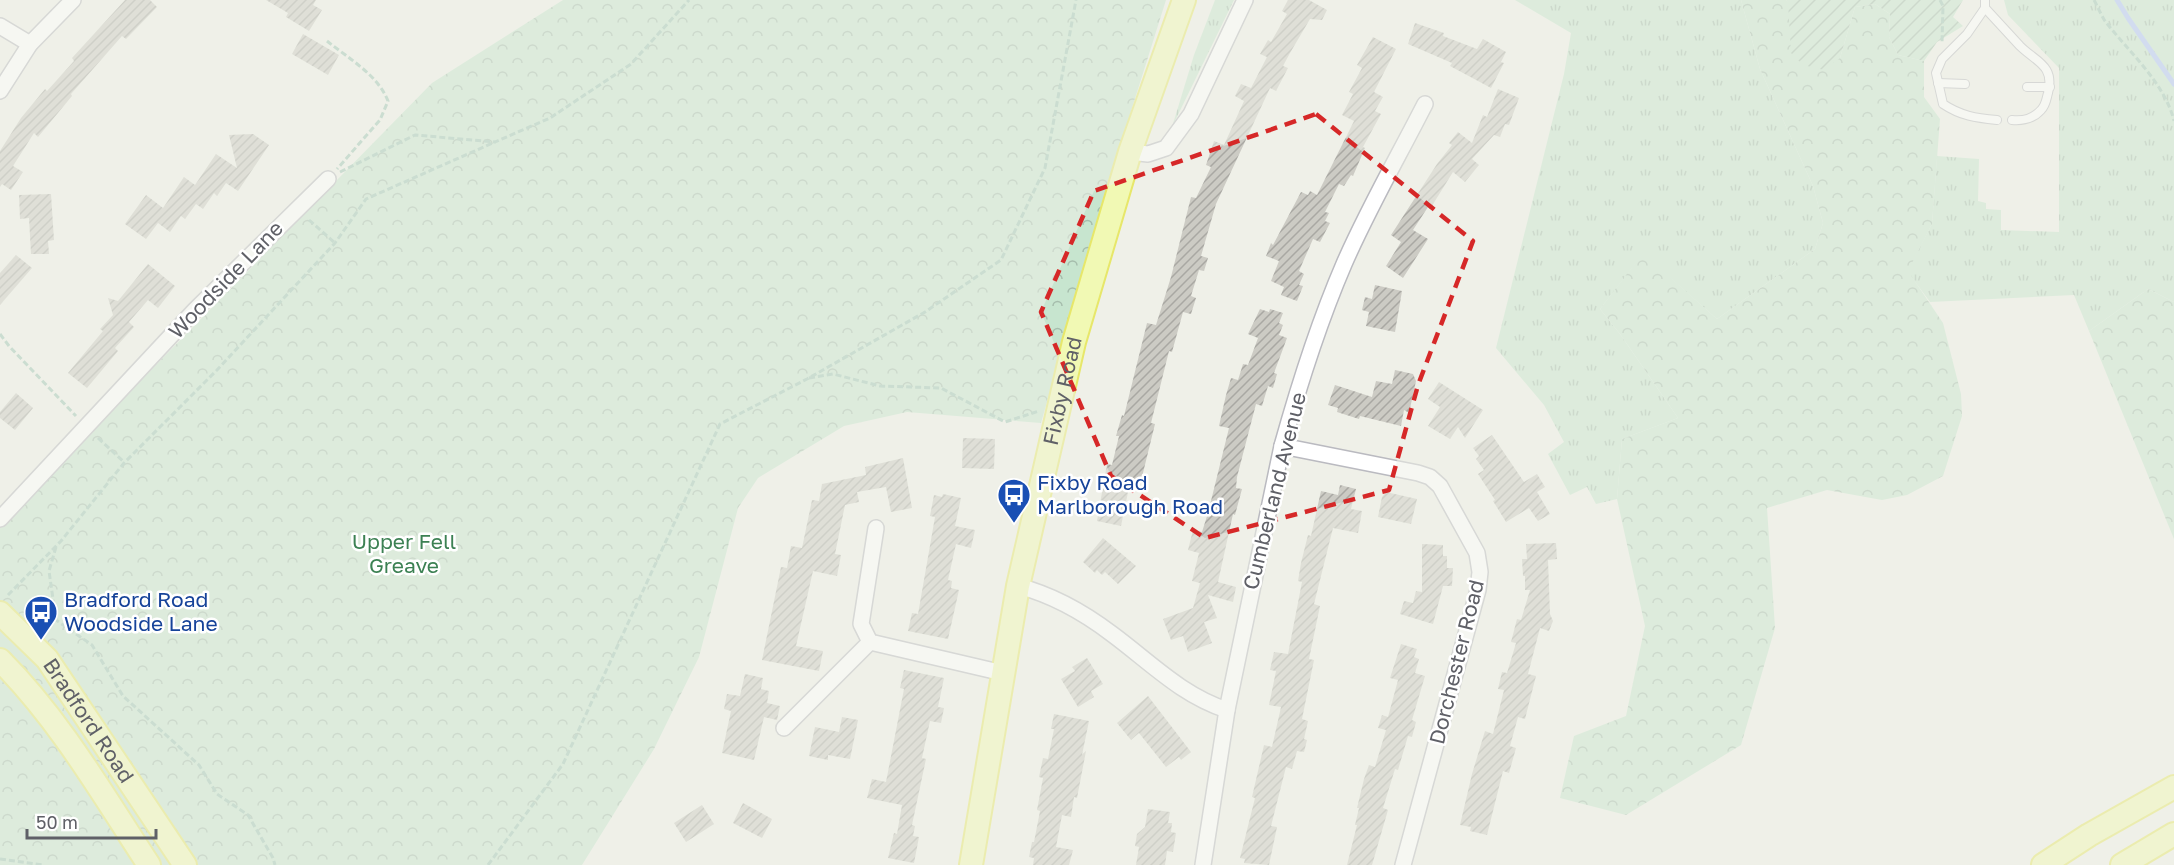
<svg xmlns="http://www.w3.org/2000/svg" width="2174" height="865" font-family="'Golos Text',sans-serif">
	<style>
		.grass { fill: url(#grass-tufts) }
		.forest { fill: url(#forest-crowns) }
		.garden { fill: url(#garden-furrows) }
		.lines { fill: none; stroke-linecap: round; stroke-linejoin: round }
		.stream { stroke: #afc4f9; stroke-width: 5 }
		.building { fill: url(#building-hatch) }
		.lane-casing { stroke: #babac0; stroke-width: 10 }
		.street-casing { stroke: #babac0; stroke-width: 18 }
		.primary-casing { stroke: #e7e76a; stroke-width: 26 }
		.path { stroke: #a0c5b5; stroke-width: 3; stroke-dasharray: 6 3; stroke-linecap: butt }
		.lane { stroke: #fff; stroke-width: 8 }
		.street { stroke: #fff; stroke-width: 15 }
		.primary { stroke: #f1f9b4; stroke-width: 22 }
		.marked { fill: none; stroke: #d62828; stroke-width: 4.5; stroke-dasharray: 12 8; stroke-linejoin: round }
		.labels { text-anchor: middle; stroke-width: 5; stroke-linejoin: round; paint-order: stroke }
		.street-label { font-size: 21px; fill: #5f6067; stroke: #fff }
		.transit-label { font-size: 21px; fill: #164399; stroke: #fff; text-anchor: start }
		.park-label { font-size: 21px; fill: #3c8153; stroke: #fff }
	</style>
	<defs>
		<pattern id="grass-tufts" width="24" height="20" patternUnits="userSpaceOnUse" patternTransform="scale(1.5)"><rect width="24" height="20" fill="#c7e5cf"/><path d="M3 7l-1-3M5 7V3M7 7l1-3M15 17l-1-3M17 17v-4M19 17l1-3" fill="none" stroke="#a5bdac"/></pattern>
		<pattern id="forest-crowns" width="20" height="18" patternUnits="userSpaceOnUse" patternTransform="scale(1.5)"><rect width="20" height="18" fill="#c7e5cf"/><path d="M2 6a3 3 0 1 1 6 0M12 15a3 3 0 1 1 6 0" fill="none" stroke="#a5bdac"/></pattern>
		<pattern id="garden-furrows" width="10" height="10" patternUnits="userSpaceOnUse" patternTransform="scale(1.5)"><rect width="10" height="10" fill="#c7e5cf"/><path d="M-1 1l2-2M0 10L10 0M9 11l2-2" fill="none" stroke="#a5bdac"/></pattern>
		<pattern id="building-hatch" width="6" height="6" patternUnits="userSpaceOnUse" patternTransform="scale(1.5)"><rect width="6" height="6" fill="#cccbc4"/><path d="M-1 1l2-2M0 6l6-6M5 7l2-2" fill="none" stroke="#a9a8a3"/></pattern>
	</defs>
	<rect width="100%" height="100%" fill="#eff0e8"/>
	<!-- grass -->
	<g class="grass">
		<polygon points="1215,0 1234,0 1172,127 1194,55"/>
		<polygon points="1515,0 1741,0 1760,69 1813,186 1823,223 1815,249 1717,319 1643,254 1600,309 1620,334 1678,418 1622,439 1617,499 1596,504 1587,487 1570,495 1548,454 1564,442 1544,405 1496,348 1564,74 1571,33"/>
		<polygon points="2004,0 2174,0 2174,302 2148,289 2089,331 2074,295 1930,302 1907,271 1932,224 1937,156 1979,159 1978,201 1986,203 1986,209 2001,210 2001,230 2059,232 2059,68 2008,15"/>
	</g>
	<!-- forest -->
	<g class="forest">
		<polygon points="563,0 1166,0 1127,124 1041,423 907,412 844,426 758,478 738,508 699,657 654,749 582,865 0,865 0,524 432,83"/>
		<polygon points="1741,0 1786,0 1840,58 1855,7 1875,4 1890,14 1889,37 1898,55 1924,61 1924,97 1940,119 1932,224 1908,271 1943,323 1961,394 1962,416 1943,476 1907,495 1882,500 1827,490 1767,508 1775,628 1741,745 1626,815 1560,798 1574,736 1626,716 1645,626 1617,499 1622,439 1678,418 1620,334 1600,309 1643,253 1717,319 1815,249 1823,223 1813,186 1760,69"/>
		<polygon points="2148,289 2174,302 2174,539 2089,331"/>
	</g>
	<!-- garden -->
	<polygon class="garden" points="1786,0 1963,0 1953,17 1963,26 1937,42 1924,61 1898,55 1889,37 1890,14 1875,4 1855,7 1840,58 1824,70 1803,65 1791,53 1788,3"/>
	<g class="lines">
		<!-- stream -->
		<polyline class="stream" points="2117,0 2128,18 2174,84"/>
	</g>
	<!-- building -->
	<g class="building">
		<polygon points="125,0 150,0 157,7 126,39 122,36 71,94 72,96 38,137 34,133 13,166 23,172 11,190 2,184 0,187 0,151 21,118 45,89 47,91 74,61 72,58"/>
		<polygon points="266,0 316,0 313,5 322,10 309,31 286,17 288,13"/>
		<polygon points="1288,0 1309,0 1327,10 1322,20 1310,19 1290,53 1283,66 1288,68 1276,91 1270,88 1216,204 1201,256 1208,258 1204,271 1199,270 1191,296 1196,298 1191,314 1183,312 1172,352 1169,351 1151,423 1155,424 1141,481 1131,478 1121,526 1097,521 1107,464 1112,465 1119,436 1116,436 1122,415 1124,416 1147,323 1156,325 1171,277 1191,197 1196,198 1211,167 1206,165 1214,141 1224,145 1244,101 1235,96 1241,84 1251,88 1267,57 1260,54 1268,40 1271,42 1287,14 1282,11"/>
		<polygon points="1415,23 1444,33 1443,36 1477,49 1483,39 1506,52 1501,62 1504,63 1491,88 1450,66 1452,63 1408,44"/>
		<polygon points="303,34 339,55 328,75 292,54"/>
		<polygon points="1373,37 1396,49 1374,92 1383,97 1375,111 1381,114 1363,147 1365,148 1353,176 1351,175 1344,186 1339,184 1325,212 1329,213 1325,221 1330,223 1320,242 1313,239 1299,271 1304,274 1299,285 1303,286 1297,301 1281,295 1284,287 1271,281 1279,261 1266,256 1271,243 1273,245 1301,192 1308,195 1310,191 1317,195 1354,121 1342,115 1353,94 1349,92 1362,68 1357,65"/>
		<polygon points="1498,89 1519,98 1509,125 1505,124 1500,137 1494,135 1472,159 1479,165 1465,182 1453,172 1430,209 1428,207 1413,230 1428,239 1403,278 1386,266 1401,242 1391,235 1437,164 1452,145 1449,143 1458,132 1472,143 1483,115 1487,117"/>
		<polygon points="253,134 269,145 238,191 226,183 217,196 214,193 203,209 196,204 185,219 181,216 170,232 158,223 146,239 125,224 146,195 163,208 184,177 195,185 216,154 237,168 229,135"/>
		<polygon points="51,194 54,240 48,241 49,254 31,254 29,218 20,219 19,195"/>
		<polygon points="16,255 32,268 0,305 0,273"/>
		<polygon points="148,264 175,286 158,308 148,300 129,322 134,327 115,348 118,351 87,388 68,373 103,331 100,329 113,315 108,298 118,301"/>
		<polygon points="1375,285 1402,291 1395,332 1366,326 1369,312 1362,310 1365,297 1372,299"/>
		<polygon points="1260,309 1269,312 1270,309 1283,313 1279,323 1283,325 1279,335 1287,338 1274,373 1277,374 1273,388 1268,386 1262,406 1256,404 1237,477 1236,488 1242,489 1235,515 1233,514 1218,582 1236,587 1233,602 1208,595 1217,618 1204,622 1212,643 1188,652 1183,636 1171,640 1163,619 1193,608 1200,583 1192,581 1199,553 1188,550 1193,530 1202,532 1208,513 1229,428 1219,426 1226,395 1231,378 1238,380 1243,364 1248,365 1258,338 1248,334"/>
		<polygon points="1395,370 1413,374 1416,381 1409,413 1404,410 1401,426 1360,416 1359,419 1337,412 1338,408 1328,405 1335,385 1372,397 1376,381 1392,384"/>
		<polygon points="1439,382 1483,410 1465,438 1458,427 1450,439 1428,426 1440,407 1428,399"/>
		<polygon points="16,393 33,408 15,430 0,418 0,412"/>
		<polygon points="1492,435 1524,482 1537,474 1545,487 1537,492 1550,514 1538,521 1529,508 1506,522 1493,501 1495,500 1478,474 1484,470 1476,459 1479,456 1473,448"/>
		<polygon points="963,438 995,439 994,469 962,468"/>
		<polygon points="903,458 912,508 891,512 886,487 857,492 859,502 845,505 835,554 841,555 837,576 813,571 796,646 823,651 819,671 762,660 781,567 787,568 791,546 802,548 812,500 819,501 822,484 866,475 865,467"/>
		<polygon points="1340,485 1356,489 1351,509 1362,511 1358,533 1333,528 1314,604 1320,606 1309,659 1314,660 1302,719 1308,721 1304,739 1307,740 1304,752 1297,751 1292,769 1286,767 1271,826 1277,827 1269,865 1244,863 1245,859 1240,858 1255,798 1252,797 1264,745 1272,747 1281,707 1269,705 1276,671 1270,670 1274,652 1288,654 1302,582 1298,581 1301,563 1308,535 1311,536 1321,491 1338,495"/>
		<polygon points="1386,492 1417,499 1411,524 1378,517 1382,497"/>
		<polygon points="943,494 961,498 955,526 975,530 971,548 956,544 948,580 952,581 951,588 959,590 948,639 908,631 912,613 918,614 935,517 930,516 934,495 942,497"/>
		<polygon points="1103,538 1136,566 1118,584 1105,572 1102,575 1097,570 1095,573 1083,562"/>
		<polygon points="1556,543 1557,559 1548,560 1550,614 1553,621 1549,631 1540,628 1528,674 1536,676 1525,719 1518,717 1510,746 1516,748 1509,773 1503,771 1487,835 1470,831 1471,827 1460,825 1472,774 1485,731 1493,734 1504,690 1498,689 1502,672 1507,673 1516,643 1511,642 1517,619 1521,620 1530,590 1525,590 1525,576 1523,576 1522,559 1527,559 1526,544"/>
		<polygon points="1422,544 1443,545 1443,556 1447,556 1447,568 1453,568 1452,586 1443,586 1433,624 1400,614 1404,601 1413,603 1416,591 1422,592"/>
		<polygon points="1401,644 1417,649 1414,657 1419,659 1415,673 1425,676 1412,720 1416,722 1412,737 1408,736 1398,770 1395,769 1383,808 1388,810 1372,865 1347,865 1357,825 1355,825 1359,808 1357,808 1364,779 1369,765 1375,767 1386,730 1378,728 1382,715 1388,717 1398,680 1390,678"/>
		<polygon points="1087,658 1103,684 1091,691 1094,697 1078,707 1061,679 1075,671 1072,667"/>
		<polygon points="904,670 944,678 938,707 944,708 941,723 930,721 922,758 926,759 912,825 915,826 913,836 919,837 914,863 888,858 894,833 897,834 902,805 867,798 872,779 886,782 904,689 900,688"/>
		<polygon points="745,674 763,678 761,689 769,691 767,703 780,706 777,720 764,717 754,760 722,753 731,711 724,709 727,694 740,696"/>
		<polygon points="1148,696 1191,752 1181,760 1179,757 1166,767 1139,733 1131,740 1117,723"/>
		<polygon points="1054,714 1089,721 1082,755 1086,751 1077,798 1074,797 1071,817 1062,815 1056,847 1073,850 1069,865 1033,865 1034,858 1029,857 1032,842 1034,842 1040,811 1037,810 1043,778 1039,777 1043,758 1048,759 1054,729 1051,729"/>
		<polygon points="842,717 858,720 850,759 828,755 828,760 809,756 815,727 839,732"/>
		<polygon points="743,803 772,819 762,838 733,823"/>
		<polygon points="702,805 714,824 686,842 674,823"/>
		<polygon points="1148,809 1170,812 1168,823 1172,823 1171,832 1176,833 1173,852 1167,851 1165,865 1136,865 1139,847 1135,846 1137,834 1145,827"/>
	</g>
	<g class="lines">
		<!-- lane casing -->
		<g class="lane-casing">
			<g id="lane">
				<path d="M1985 0V8C1997 21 2008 33 2020 46 2036 62 2055 65 2048 93 2046 100 2046 105 2041 110 2033 119 2024 121 2012 120"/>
				<path d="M1985 8 1967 34 1942 59 1936 73 1943 104C1961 116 1976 118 1997 120"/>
				<polyline points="1938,83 1965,84"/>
				<polyline points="2027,87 2050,87"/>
			</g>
		</g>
		<!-- street casing -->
		<g class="street-casing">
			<g id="street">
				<polyline points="0,26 30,44"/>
				<polyline points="0,91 30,44 73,0"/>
				<polyline points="1130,152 1148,154 1166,148 1191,114 1245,0"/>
				<polyline points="1282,446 1418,473 1430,477 1440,486 1477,553 1480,572 1478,590 1403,865"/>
				<polyline points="0,519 195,310 328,179"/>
				<polyline points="876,528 861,624 870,642 1003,673"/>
				<path d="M1018 586C1053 595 1083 612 1112 634 1150 662 1181 695 1227 710"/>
				<polyline points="784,728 870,642"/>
				<path d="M1203 865 1227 710 1282 446C1299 385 1319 322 1344 264 1368 209 1398 157 1425 104"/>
			</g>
		</g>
		<!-- primary casing -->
		<g class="primary-casing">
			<g id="primary">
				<path id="s1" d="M0 613 47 659 185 865"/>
				<path d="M0 660C60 720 103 795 149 865"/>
				<path id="s2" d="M971 865 1018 586 1074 342 1130 152 1184 0"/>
				<polyline points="2043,865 2089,835 2174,787"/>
				<polyline points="2122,865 2174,834"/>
			</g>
		</g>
		<!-- path -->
		<g class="path">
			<polyline points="1940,0 1943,6 1942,42"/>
			<path d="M2094 0C2098 7 2101 15 2105 21 2128 51 2165 83 2174 121"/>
			<path d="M327 41C348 58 378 75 388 101L380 120 337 169"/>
			<polyline points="340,172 415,135 495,142 550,118 631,64 689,0"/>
			<polyline points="309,220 335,243"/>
			<polyline points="0,334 9,346 76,416"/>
			<polyline points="809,378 833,374 880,386 941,388 1005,422 1039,411"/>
			<polyline points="98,438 124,462"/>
			<polyline points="56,547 49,571 56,620 92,645 123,696 199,765 217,794 248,815 273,858 275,865"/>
			<polyline points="8,595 61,541 124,463 217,370 335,243 366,199 495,142"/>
			<polyline points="0,859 43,865"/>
			<polyline points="488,865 563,764 720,424 807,379 925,312 1001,260 1045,168 1076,0"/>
		</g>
		<!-- lane -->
		<use href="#lane" class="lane"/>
		<!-- street -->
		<use href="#street" class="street"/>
		<!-- primary -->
		<use href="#primary" class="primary"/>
	</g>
	<!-- marked area -->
	<path d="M0 0H2174V865H0ZM1316 114 1473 241 1418 385 1389 490 1205 538 1111 476 1041 312 1094 191Z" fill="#eff0e8" fill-opacity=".55" fill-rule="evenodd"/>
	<path class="marked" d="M1316 114 1473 241 1418 385 1389 490 1205 538 1111 476 1041 312 1094 191Z"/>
	<!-- icons -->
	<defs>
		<g id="bus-pin" transform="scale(1.725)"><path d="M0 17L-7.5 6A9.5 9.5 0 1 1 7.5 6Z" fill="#1a4fb4" stroke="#fff"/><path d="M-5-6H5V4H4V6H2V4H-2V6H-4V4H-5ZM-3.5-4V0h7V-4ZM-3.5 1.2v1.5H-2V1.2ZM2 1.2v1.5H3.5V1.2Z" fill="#fff"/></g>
	</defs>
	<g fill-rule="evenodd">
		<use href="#bus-pin" x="1014" y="495"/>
		<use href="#bus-pin" x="41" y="612"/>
	</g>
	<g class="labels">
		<!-- street labels -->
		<g class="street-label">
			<text transform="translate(226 280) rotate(-46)" y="7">Woodside Lane</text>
			<text dy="7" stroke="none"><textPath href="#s2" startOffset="483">Fixby Road</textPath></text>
			<text transform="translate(1275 491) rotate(-76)" y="7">Cumberland Avenue</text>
			<text transform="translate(1457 662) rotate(-76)" y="7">Dorchester Road</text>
			<text dy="7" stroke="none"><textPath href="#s1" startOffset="140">Bradford Road</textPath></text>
		</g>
		<!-- transit labels -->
		<g class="transit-label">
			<text x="1037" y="490">Fixby Road<tspan x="1037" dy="24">Marlborough Road</tspan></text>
			<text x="64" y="607">Bradford Road<tspan x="64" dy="24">Woodside Lane</tspan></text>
		</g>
		<!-- park labels -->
		<g class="park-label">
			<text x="404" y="549">Upper Fell<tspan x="404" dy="24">Greave</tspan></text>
		</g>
	</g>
	<!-- scale -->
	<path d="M27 829v9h129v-9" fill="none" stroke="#5f6067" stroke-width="3"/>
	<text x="36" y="829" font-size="18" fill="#5f6067" stroke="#ffffff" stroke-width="4.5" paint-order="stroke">50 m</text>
</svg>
